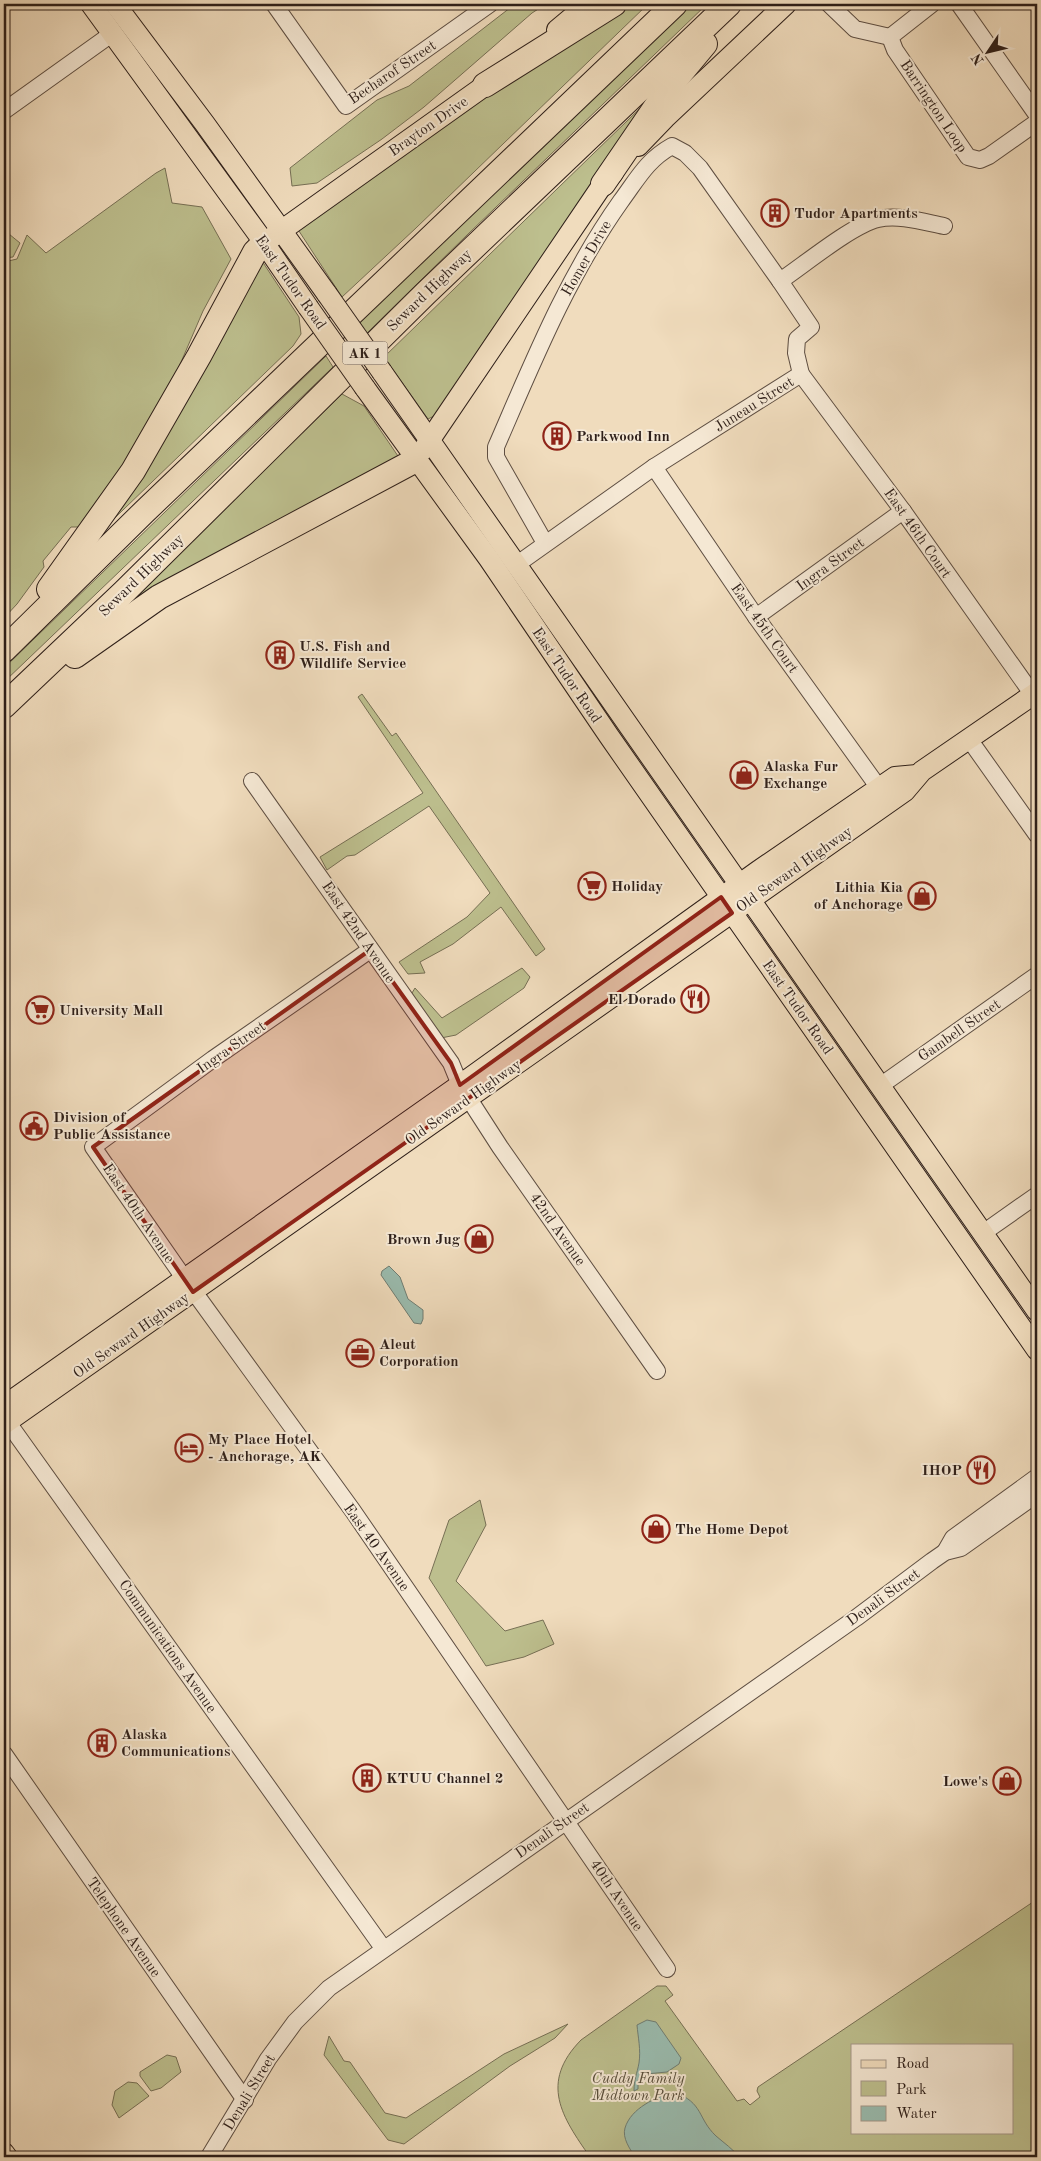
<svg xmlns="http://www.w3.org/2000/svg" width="1041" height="2161" font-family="'Old Standard TT',serif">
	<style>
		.green { fill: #bdbf8e; stroke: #766f54; fill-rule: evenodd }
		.water { fill: #9abcaf; stroke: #6f7d73 }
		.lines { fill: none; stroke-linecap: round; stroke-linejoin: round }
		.minor-casing { stroke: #5e4e42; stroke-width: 18 }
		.major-casing { stroke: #2e1f19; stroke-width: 22 }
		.highway-casing { stroke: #2e1f19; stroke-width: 26 }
		.minor { stroke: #f5e8d4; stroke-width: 16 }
		.major { stroke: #f0dcbd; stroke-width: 20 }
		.highway { stroke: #f0dcbd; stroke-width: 24 }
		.major-bridge-casing { stroke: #2e1f19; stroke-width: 22; stroke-linecap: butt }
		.major-bridge { stroke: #f0dcbd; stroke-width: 20 }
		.marked { fill: #8f2418; fill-opacity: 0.2; stroke: #8f2418; stroke-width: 4; stroke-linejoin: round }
		.labels { text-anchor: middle; stroke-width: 4; stroke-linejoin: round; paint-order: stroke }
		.shield { fill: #f5e8d4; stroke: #6a5b51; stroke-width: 1 }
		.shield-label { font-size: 14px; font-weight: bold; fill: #2e1f19 }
		.street-label { font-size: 15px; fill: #2e1f19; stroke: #f5e8d4 }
		.poi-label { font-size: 15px; font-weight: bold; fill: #2e1f19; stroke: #f5e8d4; text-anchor: start }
		.park-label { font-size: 15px; font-style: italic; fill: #594f3c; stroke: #f5e8d4 }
	</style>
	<rect width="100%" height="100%" fill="#f0dcbd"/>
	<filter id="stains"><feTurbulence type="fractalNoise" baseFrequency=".004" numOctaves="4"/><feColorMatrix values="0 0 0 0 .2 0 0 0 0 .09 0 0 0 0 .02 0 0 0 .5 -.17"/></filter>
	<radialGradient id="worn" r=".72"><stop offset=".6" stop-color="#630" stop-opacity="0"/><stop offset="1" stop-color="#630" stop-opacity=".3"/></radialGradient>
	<!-- green -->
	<g class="green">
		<polygon points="515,4 546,4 532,13 424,107 382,139 317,183 292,186 290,168 377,100 409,86"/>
		<polygon points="621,4 648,4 416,228 342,297 297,228"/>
		<polygon points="689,4 707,4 468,234 365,335 358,323"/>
		<polygon points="662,87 658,98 488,335 436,415 428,419 384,357"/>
		<polygon points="165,168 172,203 202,207 231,259 203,311 175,376 133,461 83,527 71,527 43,561 44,567 17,604 4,618 4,262 17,259 27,235 46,253 156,173"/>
		<polygon points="4,234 9,234 20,243 13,257 4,258"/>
		<polygon points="262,261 299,317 301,334 293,346 95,537"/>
		<polygon points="326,356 333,367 4,682 4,668"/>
		<polygon points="342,394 364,406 400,459 117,615"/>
		<polygon points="362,694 392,736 396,733 545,949 536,956 501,907 453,944 420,962 425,973 408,974 399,962 467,917 490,893 429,806 355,855 347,856 327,870 320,857 423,793 358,697"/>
		<polygon points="522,968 530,977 524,988 456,1035 441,1038 409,998 415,988 442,1018"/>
		<polygon points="480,1500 486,1525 456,1581 505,1631 543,1620 554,1644 524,1657 486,1666 429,1578 449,1520"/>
		<path d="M1033 1902 1037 1908V2157H590C562 2117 539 2083 581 2040L657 1986H666L673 1995 665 2001 737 2101 744 2099 750 2105 760 2097 757 2091 758 2087ZM852 2045H1012V2132H852Z"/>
		<polygon points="568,2024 555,2038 510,2066 404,2144 388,2140 324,2055 329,2036 344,2061 350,2062 385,2113 406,2118 504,2054"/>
		<polygon points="167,2055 176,2057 181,2072 161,2088 151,2091 140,2076 140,2072"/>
		<polygon points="128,2082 137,2083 149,2096 119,2118 112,2105 115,2091"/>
	</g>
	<!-- water -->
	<g class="water">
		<polygon points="389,1266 400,1277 408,1299 423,1310 423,1319 421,1324 414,1323 381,1275 382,1271"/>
		<path d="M647 2020 656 2022 681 2058 679 2064 667 2072 646 2074 638 2080V2089L634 2091C634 2079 637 2074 639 2063 641 2050 638 2037 637 2025Z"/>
		<path d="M674 2092C704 2103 697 2118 716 2136 724 2143 733 2149 739 2157H635C630 2149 622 2138 625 2128 631 2108 656 2097 674 2092Z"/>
	</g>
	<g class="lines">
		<!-- minor casing -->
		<g class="minor-casing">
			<g id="minor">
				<polyline points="274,4 346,106 490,4"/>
				<polyline points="829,4 855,29 890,37"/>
				<polyline points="932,4 890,37 895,50 968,157 980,160 989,156 1037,122"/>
				<polyline points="959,4 1037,115"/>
				<polyline points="4,111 113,33"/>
				<polyline points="801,374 903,511 1033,695"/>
				<polyline points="654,467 756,617 879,788"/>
				<path d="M545 543 496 457V447C533 362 567 277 621 201 638 178 647 160 672 146L685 153 700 168 780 281"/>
				<path d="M516 565 654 467 801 374 796 353 797 339 811 327 780 281C804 265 852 225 878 219 898 214 924 222 944 226"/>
				<polyline points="756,617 903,511"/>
				<polyline points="969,739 1037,835"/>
				<polyline points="252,781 451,1063 460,1085 500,1147 657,1371"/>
				<polyline points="370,950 213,1059 93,1147 184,1278 353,1511 667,1969"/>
				<polyline points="880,1086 1037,975"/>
				<polyline points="983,1233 1037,1195"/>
				<polyline points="4,1417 383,1948"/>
				<polyline points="945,1552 953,1538 1037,1477"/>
				<polyline points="4,1754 245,2100"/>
				<polyline points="209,2157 268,2059 295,2022 329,1988 856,1618 932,1561 945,1552 961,1548 1037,1494"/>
			</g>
		</g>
		<!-- major casing -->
		<g class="major-casing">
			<g id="major">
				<polyline points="91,4 258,234 308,307"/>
				<polyline points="115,4 205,124 327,294"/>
				<polyline points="557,30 588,4"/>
				<polyline points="638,146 665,118 786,4"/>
				<polyline points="264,243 497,77"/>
				<polyline points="382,372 1037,1311"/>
				<polyline points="365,388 489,559 609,736 1037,1350"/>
				<polyline points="423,450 603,184 613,173"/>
				<polyline points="4,1406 460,1085 758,871 895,777 917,775"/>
				<polyline points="4,1424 905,791 922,771 1037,692"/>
				<polyline points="4,2153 7,2157"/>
			</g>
		</g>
		<!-- highway casing -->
		<g class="highway-casing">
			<g id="highway">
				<polyline points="485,85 614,4"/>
				<polyline points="603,184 670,86 705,44"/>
				<polyline points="49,589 133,471 199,356 255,252 264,243"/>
				<polyline points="4,650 144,512 675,4"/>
				<polyline points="75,656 159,597 416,460"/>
				<polyline points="4,706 124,592 426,293 729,4"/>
			</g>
		</g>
		<!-- minor -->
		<use href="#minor" class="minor"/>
		<!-- major -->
		<use href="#major" class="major"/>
		<!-- highway -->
		<use href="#highway" class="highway"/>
		<!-- major-bridge casing -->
		<g class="major-bridge-casing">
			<g id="major-bridge">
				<polyline points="327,294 382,372"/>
				<polyline points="308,307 365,388"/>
			</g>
		</g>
		<!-- major-bridge -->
		<use href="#major-bridge" class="major-bridge"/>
	</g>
	<!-- marked area -->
	<path class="marked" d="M721 897 732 913 193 1292 93 1147 370 950 451 1063 460 1085Z"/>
	<!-- icons -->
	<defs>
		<g id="building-ring" transform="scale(1.4375)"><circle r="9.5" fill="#f5e8d4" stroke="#8f2418" stroke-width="1.5"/><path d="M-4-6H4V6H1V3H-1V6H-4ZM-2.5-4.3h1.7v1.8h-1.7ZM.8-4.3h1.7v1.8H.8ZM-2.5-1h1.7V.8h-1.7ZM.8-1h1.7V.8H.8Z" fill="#8f2418"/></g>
		<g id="shop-ring" transform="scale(1.4375)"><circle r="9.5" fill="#f5e8d4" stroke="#8f2418" stroke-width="1.5"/><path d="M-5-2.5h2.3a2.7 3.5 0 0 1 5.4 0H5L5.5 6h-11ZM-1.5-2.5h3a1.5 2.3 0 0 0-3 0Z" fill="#8f2418"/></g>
		<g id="supermarket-ring" transform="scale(1.4375)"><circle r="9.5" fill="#f5e8d4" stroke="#8f2418" stroke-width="1.5"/><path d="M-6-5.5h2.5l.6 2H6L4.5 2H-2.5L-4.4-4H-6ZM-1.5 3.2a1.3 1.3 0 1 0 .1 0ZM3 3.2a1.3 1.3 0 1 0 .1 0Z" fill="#8f2418"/></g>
		<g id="restaurant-ring" transform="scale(1.4375)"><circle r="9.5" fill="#f5e8d4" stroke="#8f2418" stroke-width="1.5"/><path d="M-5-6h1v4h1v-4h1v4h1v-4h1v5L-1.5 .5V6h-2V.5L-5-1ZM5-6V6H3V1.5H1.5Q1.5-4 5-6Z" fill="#8f2418"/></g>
		<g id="civic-ring" transform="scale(1.4375)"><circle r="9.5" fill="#f5e8d4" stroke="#8f2418" stroke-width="1.5"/><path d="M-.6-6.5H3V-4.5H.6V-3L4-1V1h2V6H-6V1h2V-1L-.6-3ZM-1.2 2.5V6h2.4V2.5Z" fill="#8f2418"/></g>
		<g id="office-ring" transform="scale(1.4375)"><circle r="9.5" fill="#f5e8d4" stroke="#8f2418" stroke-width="1.5"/><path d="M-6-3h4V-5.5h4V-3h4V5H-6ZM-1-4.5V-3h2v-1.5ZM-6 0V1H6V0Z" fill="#8f2418"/></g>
		<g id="hotel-ring" transform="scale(1.4375)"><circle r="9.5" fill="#f5e8d4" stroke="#8f2418" stroke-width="1.5"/><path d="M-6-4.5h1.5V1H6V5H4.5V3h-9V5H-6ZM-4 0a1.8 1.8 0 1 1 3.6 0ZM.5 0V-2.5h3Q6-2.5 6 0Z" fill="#8f2418"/></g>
	</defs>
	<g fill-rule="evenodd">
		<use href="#building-ring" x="775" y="213"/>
		<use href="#building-ring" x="557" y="436"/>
		<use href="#building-ring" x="280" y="655"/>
		<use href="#shop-ring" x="744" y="775"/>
		<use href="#supermarket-ring" x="592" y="886"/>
		<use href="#shop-ring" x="922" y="896"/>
		<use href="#restaurant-ring" x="695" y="999"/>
		<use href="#supermarket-ring" x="40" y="1010"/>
		<use href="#civic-ring" x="34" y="1126"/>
		<use href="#shop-ring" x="479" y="1239"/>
		<use href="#office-ring" x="360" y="1353"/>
		<use href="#hotel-ring" x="189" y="1448"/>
		<use href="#restaurant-ring" x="981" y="1470"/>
		<use href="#shop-ring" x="656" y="1529"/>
		<use href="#building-ring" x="102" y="1743"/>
		<use href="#building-ring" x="367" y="1778"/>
		<use href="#shop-ring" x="1007" y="1781"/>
	</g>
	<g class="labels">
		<!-- shield labels -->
		<rect class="shield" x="342.5" y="341.5" width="45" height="23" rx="4"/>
		<g class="shield-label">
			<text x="365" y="358">AK 1</text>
		</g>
		<!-- street labels -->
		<g class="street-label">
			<text transform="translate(392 72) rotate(-34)" y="5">Becharof Street</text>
			<text transform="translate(934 106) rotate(56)" y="5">Barrington Loop</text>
			<text transform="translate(428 126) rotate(-35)" y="5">Brayton Drive</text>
			<text transform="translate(586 258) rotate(-60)" y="5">Homer Drive</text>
			<text transform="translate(291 282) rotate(55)" y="5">East Tudor Road</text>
			<text transform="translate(429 290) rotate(-44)" y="5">Seward Highway</text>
			<text transform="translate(754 404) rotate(-32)" y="5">Juneau Street</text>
			<text transform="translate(918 533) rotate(55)" y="5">East 46th Court</text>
			<text transform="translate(830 564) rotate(-36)" y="5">Ingra Street</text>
			<text transform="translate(141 575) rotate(-44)" y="5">Seward Highway</text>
			<text transform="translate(765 628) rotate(55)" y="5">East 45th Court</text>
			<text transform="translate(567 675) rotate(56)" y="5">East Tudor Road</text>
			<text transform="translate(794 869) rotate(-35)" y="5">Old Seward Highway</text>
			<text transform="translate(359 932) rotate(56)" y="5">East 42nd Avenue</text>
			<text transform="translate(798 1007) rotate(55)" y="5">East Tudor Road</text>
			<text transform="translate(959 1030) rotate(-35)" y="5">Gambell Street</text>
			<text transform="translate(231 1047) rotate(-35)" y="5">Ingra Street</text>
			<text transform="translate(463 1102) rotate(-35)" y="5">Old Seward Highway</text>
			<text transform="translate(139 1213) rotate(56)" y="5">East 40th Avenue</text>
			<text transform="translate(558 1229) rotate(55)" y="5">42nd Avenue</text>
			<text transform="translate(131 1335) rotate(-35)" y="5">Old Seward Highway</text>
			<text transform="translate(377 1547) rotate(55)" y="5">East 40 Avenue</text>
			<text transform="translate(883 1597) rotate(-36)" y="5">Denali Street</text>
			<text transform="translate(168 1646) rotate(55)" y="5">Communications Avenue</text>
			<text transform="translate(552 1830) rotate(-35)" y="5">Denali Street</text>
			<text transform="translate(617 1895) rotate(56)" y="5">40th Avenue</text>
			<text transform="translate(124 1927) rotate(55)" y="5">Telephone Avenue</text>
			<text transform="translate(249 2092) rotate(-59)" y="5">Denali Street</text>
		</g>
		<!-- poi labels -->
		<g class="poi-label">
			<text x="794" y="218">Tudor Apartments</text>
			<text x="576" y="441">Parkwood Inn</text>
			<text x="299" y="651">U.S. Fish and<tspan x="299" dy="17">Wildlife Service</tspan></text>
			<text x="763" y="771">Alaska Fur<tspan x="763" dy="17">Exchange</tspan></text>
			<text x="611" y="891">Holiday</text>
			<text x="903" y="892" text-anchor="end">Lithia Kia<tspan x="903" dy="17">of Anchorage</tspan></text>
			<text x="676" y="1004" text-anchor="end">El Dorado</text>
			<text x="59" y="1015">University Mall</text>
			<text x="53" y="1122">Division of<tspan x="53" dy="17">Public Assistance</tspan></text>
			<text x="460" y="1244" text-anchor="end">Brown Jug</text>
			<text x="379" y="1349">Aleut<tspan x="379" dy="17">Corporation</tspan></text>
			<text x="208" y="1444">My Place Hotel<tspan x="208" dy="17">- Anchorage, AK</tspan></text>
			<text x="962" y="1475" text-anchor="end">IHOP</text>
			<text x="675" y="1534">The Home Depot</text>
			<text x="121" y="1739">Alaska<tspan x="121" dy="17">Communications</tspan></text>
			<text x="386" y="1783">KTUU Channel 2</text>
			<text x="988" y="1786" text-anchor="end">Lowe's</text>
		</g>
		<!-- park labels -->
		<g class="park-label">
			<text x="638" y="2083">Cuddy Family<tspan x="638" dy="17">Midtown Park</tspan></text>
		</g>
	</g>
	<!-- margin -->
	<rect width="1041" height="2161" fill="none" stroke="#f0dcbd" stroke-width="20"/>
	<rect x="5" y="5" width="1031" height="2151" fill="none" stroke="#2e1f19" stroke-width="2.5"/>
	<rect x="10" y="10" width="1021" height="2141" fill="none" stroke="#2e1f19"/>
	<!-- legend -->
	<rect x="851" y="2044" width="162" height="90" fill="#f5e8d4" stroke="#a59889"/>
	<rect x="861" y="2060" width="25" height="8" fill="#f0dcbd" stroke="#a59889"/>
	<text x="896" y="2068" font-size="15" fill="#2e1f19">Road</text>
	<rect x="861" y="2081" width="25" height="15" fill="#bdbf8e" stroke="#a59889"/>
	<text x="896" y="2094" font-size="15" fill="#2e1f19">Park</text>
	<rect x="861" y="2106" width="25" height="15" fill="#9abcaf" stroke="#a59889"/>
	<text x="896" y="2118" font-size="15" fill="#2e1f19">Water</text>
	<!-- north arrow -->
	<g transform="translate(988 52) rotate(235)" stroke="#f5e8d4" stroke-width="4" paint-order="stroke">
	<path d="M0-4L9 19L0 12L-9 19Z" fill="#2e1f19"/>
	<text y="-8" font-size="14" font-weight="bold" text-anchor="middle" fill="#2e1f19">N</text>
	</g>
	<rect width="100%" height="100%" filter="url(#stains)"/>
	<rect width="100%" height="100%" fill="url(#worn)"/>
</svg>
